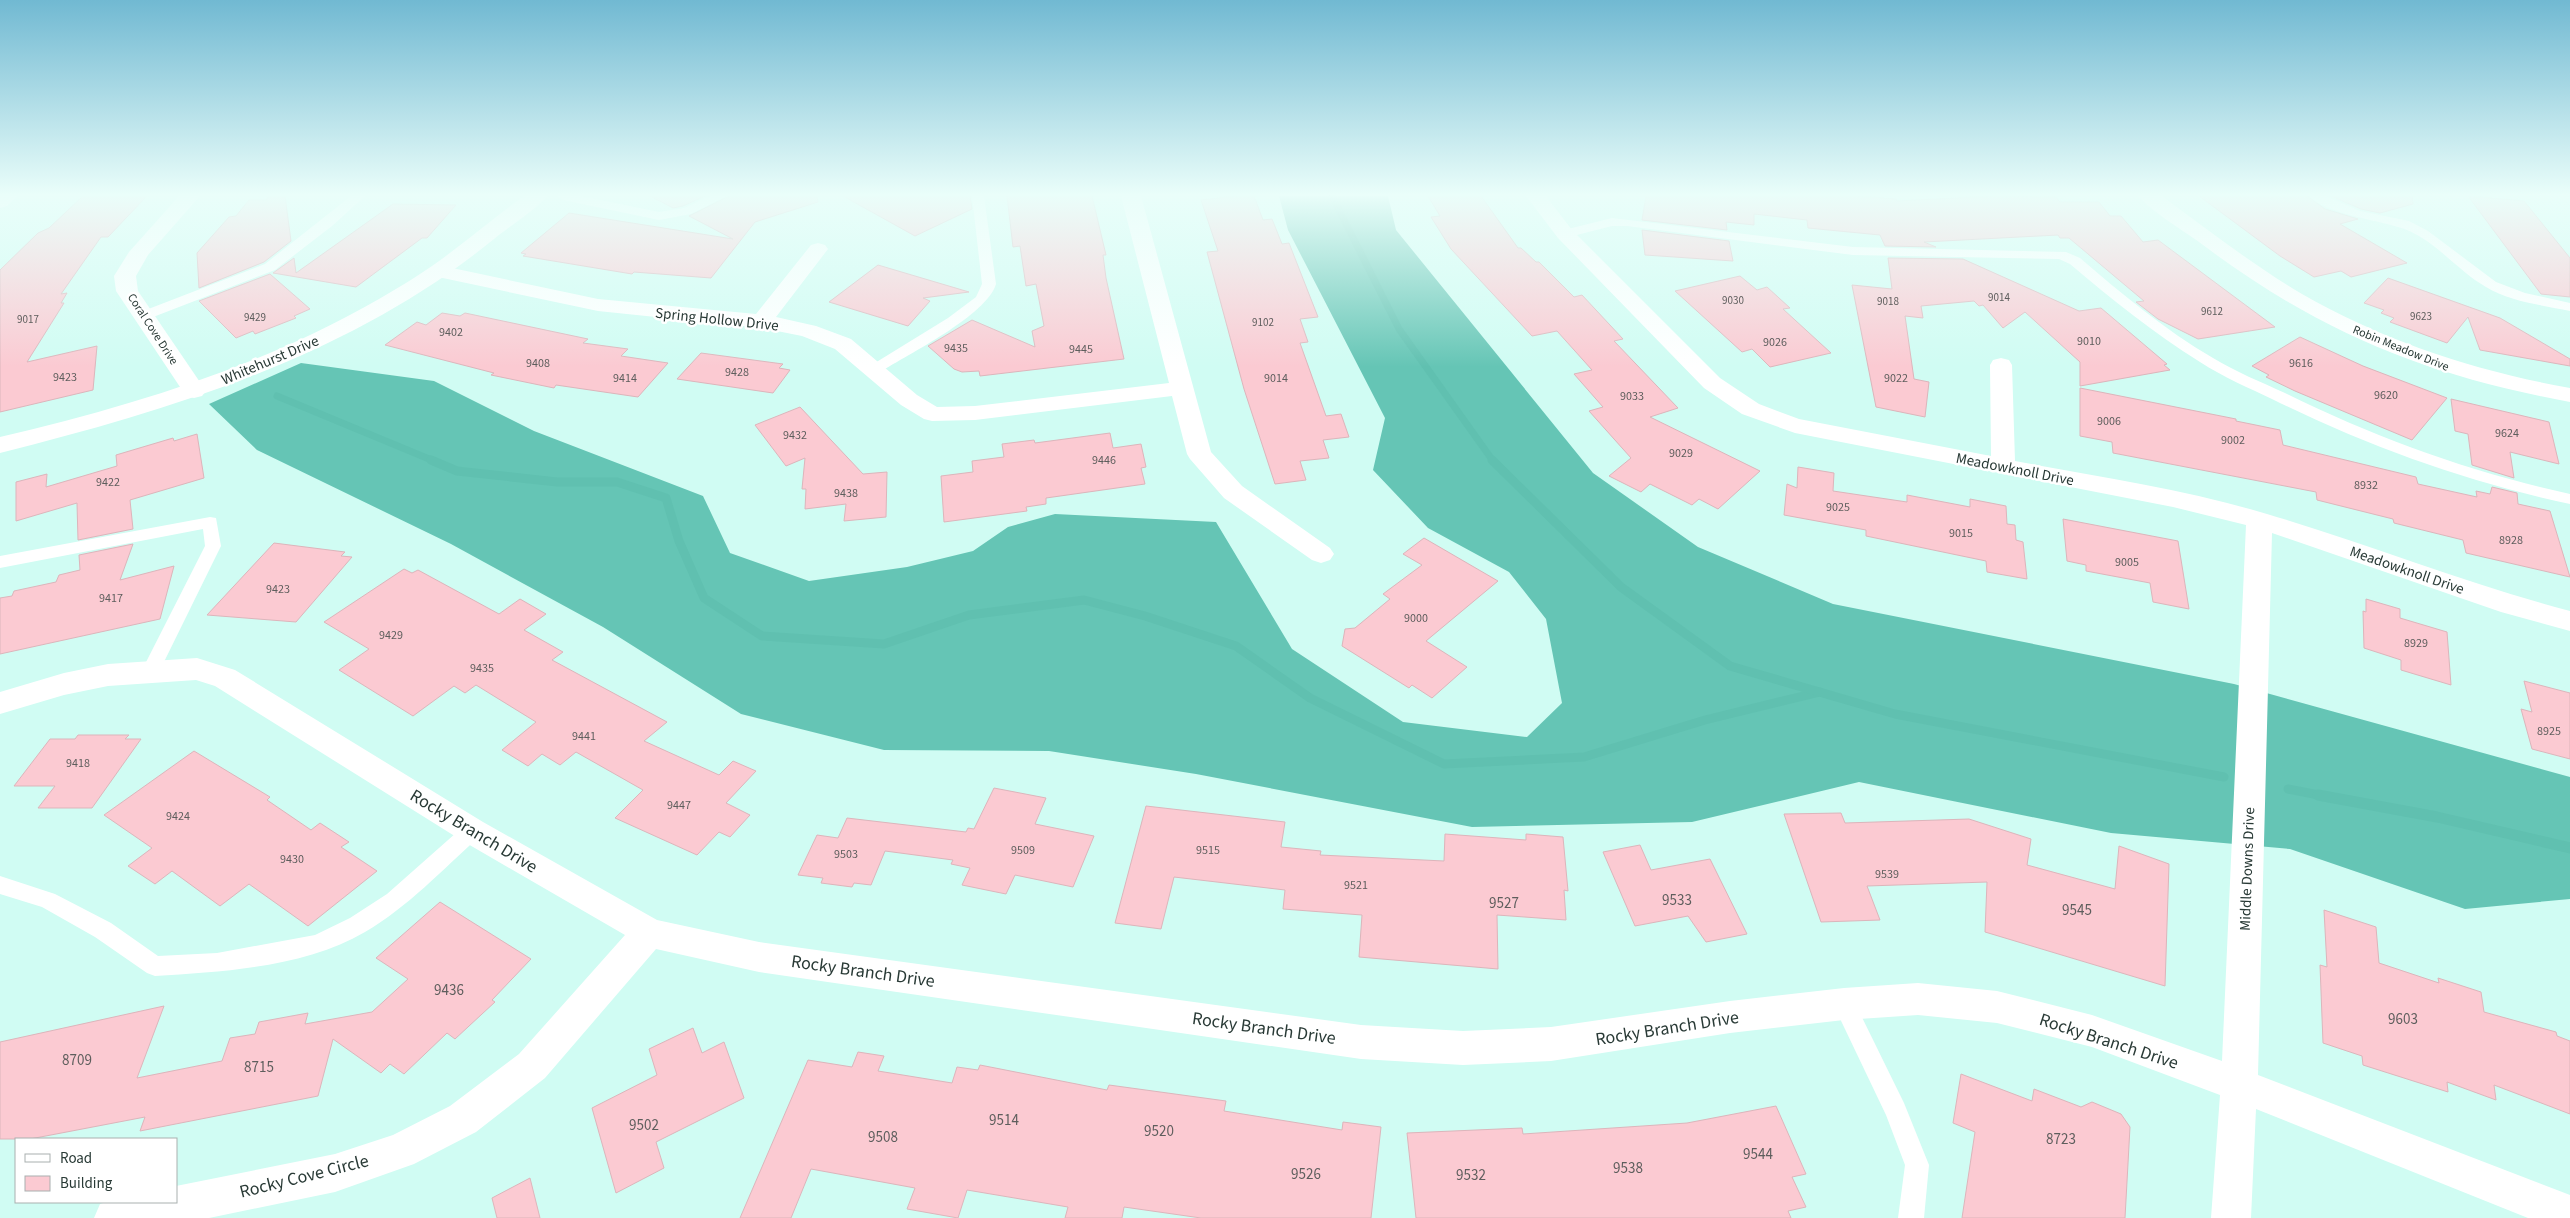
<svg xmlns="http://www.w3.org/2000/svg" width="2570" height="1218" font-family="'Source Sans 3',sans-serif">
	<style>
		.forest { fill: #65c5b5 }
		.lines { fill: none; stroke-linecap: round; stroke-linejoin: round }
		.stream-far2 { stroke: #60c0b0; stroke-width: 7 }
		.stream-far1 { stroke: #60c0b0; stroke-width: 9 }
		.stream { stroke: #60c0b0; stroke-width: 11 }
		.building { fill: #fbcad2; stroke: #dcb5bb }
		.service { fill: #fff; fill-rule: evenodd }
		.minor { fill: #fff; fill-rule: evenodd }
		.tertiary { fill: #fff; fill-rule: evenodd }
		.secondary { fill: #fff; fill-rule: evenodd }
		.labels { text-anchor: middle; stroke-width: 5; stroke-linejoin: round; paint-order: stroke }
		.far-number-label { font-size: 11px; fill: #5e5e5d }
		.far-street-label { font-size: 12px; fill: #293a36; stroke: #fff }
		.number-label { font-size: 12px; fill: #5e5e5d }
		.street-label { font-size: 15px; fill: #293a36; stroke: #fff }
		.near-number-label { font-size: 15px; fill: #5e5e5d }
		.near-street-label { font-size: 18px; fill: #293a36; stroke: #fff }
	</style>
	<rect width="100%" height="100%" fill="#d0fcf3"/>
	<!-- forest -->
	<polygon class="forest" points="1279,196 1388,196 1396,230 1593,473 1698,547 1833,604 2234,684 2570,777 2570,899 2465,909 2290,849 2111,833 1859,782 1692,822 1472,827 1196,774 1049,751 884,750 741,714 603,627 451,544 257,450 209,404 301,363 434,381 534,431 703,496 730,553 809,581 907,567 973,551 1008,527 1055,514 1216,522 1292,649 1403,722 1527,737 1562,703 1546,619 1509,572 1428,528 1373,470 1385,418 1288,230"/>
	<g class="lines">
		<!-- stream-far2 -->
		<g class="stream-far2">
			<polyline points="1332,196 1399,329 1493,461"/>
			<polyline points="277,396 434,461"/>
		</g>
		<!-- stream-far1 -->
		<g class="stream-far1">
			<polyline points="431,460 457,471 557,482 617,482 666,498 679,541 704,598 762,636 884,644 969,615 1084,600 1145,616 1236,646 1310,698 1444,764 1584,757 1705,720 1820,692"/>
			<polyline points="1492,460 1621,587 1730,666 1895,714 2224,777"/>
			<polyline points="2288,789 2324,796"/>
		</g>
		<!-- stream -->
		<polyline class="stream" points="2318,795 2437,817 2570,848"/>
	</g>
	<!-- building -->
	<g class="building">
		<polygon points="83,196 147,196 108,237 101,237 61,294 67,293 61,303 64,303 27,362 97,346 93,390 0,412 0,270 38,233 49,228"/>
		<polygon points="269,196 285,196 291,241 264,262 199,288 197,253 229,217 236,216 249,200 266,200"/>
		<polygon points="650,196 705,196 683,206 673,208"/>
		<polygon points="729,196 817,196 818,202 755,222 711,278 634,272 632,274 523,256 526,254 521,253 569,213 733,239 689,216"/>
		<polygon points="843,196 970,196 972,209 915,236"/>
		<polygon points="1007,196 1092,196 1106,255 1103,255 1106,278 1124,359 980,376 979,371 962,372 954,369 928,346 972,320 1035,347 1032,331 1044,326 1036,284 1026,286 1020,246 1013,247"/>
		<polygon points="1238,196 1254,196 1263,220 1272,219 1282,244 1289,243 1318,317 1300,319 1308,342 1300,343 1326,416 1341,414 1349,437 1323,440 1329,458 1300,461 1306,480 1275,484 1244,389 1207,252 1218,251 1201,200"/>
		<polygon points="1428,196 1481,196 1518,248 1521,248 1536,262 1539,262 1574,297 1582,295 1623,339 1614,341 1678,408 1650,417 1760,471 1718,509 1699,499 1692,505 1650,484 1641,492 1609,476 1631,458 1589,411 1603,407 1574,374 1592,370 1557,331 1532,336 1451,249 1431,217 1440,216"/>
		<polygon points="1646,196 1854,196 1896,199 1897,201 1996,196 2056,197 2060,202 2099,202 2110,216 2121,216 2143,242 2158,240 2275,327 2198,339 2158,319 2136,302 2144,301 2069,238 2060,238 2058,235 1924,242 1936,247 1885,246 1880,235 1808,228 1807,220 1754,214 1754,225 1726,222 1727,230 1642,220"/>
		<polygon points="2199,196 2307,196 2325,209 2358,219 2340,224 2407,263 2351,277 2341,271 2314,277 2280,256"/>
		<polygon points="2331,196 2412,196 2413,204 2380,213 2361,209"/>
		<polygon points="2468,196 2524,201 2570,258 2570,297 2541,294"/>
		<polygon points="393,204 456,205 427,238 422,238 356,287 273,273 294,258 296,273"/>
		<polygon points="1642,230 1729,241 1733,261 1645,255"/>
		<polygon points="1888,258 1963,259 2079,311 2101,308 2167,364 2164,365 2170,370 2080,386 2080,362 2025,312 2003,328 1983,305 1979,306 1974,301 1921,306 1923,318 1905,316 1914,379 1929,382 1925,417 1876,407 1852,285 1892,289"/>
		<polygon points="878,265 969,292 923,298 930,301 908,326 829,302"/>
		<polygon points="270,274 310,309 294,316 296,318 255,334 253,331 236,338 199,301"/>
		<polygon points="1740,276 1757,290 1767,287 1790,308 1783,309 1831,353 1770,367 1752,349 1742,352 1675,291"/>
		<polygon points="2388,278 2500,318 2570,359 2570,366 2480,350 2468,317 2447,343 2390,322 2394,318 2381,313 2384,310 2364,303"/>
		<polygon points="442,313 460,316 465,313 588,339 583,343 628,349 621,356 668,363 638,397 556,385 554,388 491,375 494,373 385,345 417,322 426,325"/>
		<polygon points="2300,337 2363,366 2447,398 2412,440 2295,391 2266,377 2269,375 2252,366"/>
		<polygon points="701,353 783,364 779,368 790,370 773,393 677,379"/>
		<polygon points="2080,388 2236,419 2236,421 2280,430 2283,445 2416,477 2418,484 2477,497 2476,491 2490,494 2492,487 2517,493 2518,504 2550,511 2570,577 2466,553 2463,540 2394,523 2393,519 2317,500 2316,492 2113,453 2112,442 2080,436"/>
		<polygon points="2451,399 2549,422 2559,464 2510,452 2514,478 2472,465 2468,434 2455,431"/>
		<polygon points="800,407 863,474 887,472 886,517 844,521 846,504 805,509 806,489 802,489 805,458 786,466 755,425"/>
		<polygon points="1110,433 1113,448 1141,444 1146,467 1141,468 1145,484 1046,498 1046,504 1026,507 1027,511 944,522 941,476 973,472 972,461 1004,457 1002,444 1034,440 1035,443"/>
		<polygon points="197,434 204,478 130,500 133,529 78,540 77,503 16,521 16,482 47,474 46,487 117,466 116,455 173,438 174,441"/>
		<polygon points="1798,467 1834,473 1833,491 1907,502 1907,495 1970,507 1970,499 2006,506 2007,524 2015,525 2016,540 2023,542 2027,579 1987,572 1986,561 1866,536 1866,530 1784,515 1787,484 1797,488"/>
		<polygon points="2063,519 2178,541 2189,609 2153,602 2150,583 2086,571 2086,565 2067,561"/>
		<polygon points="1424,538 1498,581 1426,641 1467,667 1432,698 1412,685 1409,688 1342,646 1345,629 1355,628 1390,599 1383,594 1422,565 1403,554"/>
		<polygon points="274,543 345,552 341,556 352,557 296,622 207,615"/>
		<polygon points="133,544 120,580 174,566 160,619 0,654 0,598 12,596 14,591 56,582 59,575 80,570 79,555"/>
		<polygon points="404,569 412,573 418,570 499,614 520,599 546,614 524,630 563,652 552,660 667,722 644,741 719,775 733,761 756,771 726,803 750,815 730,837 719,832 697,855 615,818 643,790 576,752 560,765 542,754 528,766 502,750 536,722 476,685 465,693 454,686 413,716 339,670 369,649 324,622"/>
		<polygon points="2366,599 2400,609 2400,618 2447,632 2451,685 2401,670 2401,660 2364,648 2363,611 2366,612"/>
		<polygon points="2524,681 2570,693 2570,759 2532,749 2521,709 2532,712"/>
		<polygon points="78,735 129,735 125,739 141,739 92,808 38,808 55,786 14,786 50,739 75,739"/>
		<polygon points="194,751 270,797 267,800 311,830 320,823 349,842 341,847 377,871 308,926 249,884 220,906 172,871 155,884 128,866 152,848 104,815"/>
		<polygon points="994,788 1046,798 1035,824 1094,836 1073,887 1015,875 1006,894 962,885 970,868 951,864 953,860 885,851 871,885 854,883 852,887 821,883 823,878 798,875 817,835 838,838 847,818 966,832 968,828 974,829"/>
		<polygon points="1146,806 1285,822 1281,847 1321,851 1320,855 1444,861 1445,834 1526,840 1526,834 1563,837 1568,891 1564,890 1566,920 1497,915 1498,969 1359,957 1362,915 1283,909 1285,890 1174,877 1161,929 1115,923"/>
		<polygon points="1841,813 1845,823 1969,819 2031,839 2027,865 2115,889 2119,846 2169,864 2165,986 1985,932 1987,882 1867,886 1880,920 1821,922 1784,814"/>
		<polygon points="1640,845 1651,870 1710,859 1747,934 1706,942 1688,916 1635,926 1603,852"/>
		<polygon points="440,902 531,959 492,1000 495,1002 455,1039 447,1033 404,1074 390,1064 381,1073 333,1039 318,1096 140,1131 145,1117 30,1139 0,1139 0,1042 164,1006 137,1078 222,1061 230,1038 255,1034 259,1022 308,1013 305,1024 372,1012 408,979 376,958"/>
		<polygon points="2324,910 2376,927 2379,963 2439,983 2438,978 2481,992 2484,1012 2556,1032 2557,1036 2570,1041 2570,1114 2494,1085 2496,1100 2447,1082 2448,1092 2363,1065 2362,1056 2323,1043 2320,965 2327,967"/>
		<polygon points="693,1028 702,1053 724,1042 744,1098 656,1142 664,1168 616,1193 592,1108 657,1075 649,1049"/>
		<polygon points="858,1052 884,1056 878,1071 952,1083 957,1067 978,1070 980,1065 1107,1090 1109,1085 1226,1101 1224,1111 1342,1130 1343,1122 1381,1127 1371,1218 1201,1218 1124,1207 1122,1218 1065,1218 1068,1207 967,1190 958,1218 907,1209 915,1188 811,1169 791,1218 740,1218 808,1060 852,1067"/>
		<polygon points="1961,1074 2032,1101 2034,1089 2081,1107 2092,1102 2121,1114 2130,1127 2125,1218 1962,1218 1975,1132 1953,1123"/>
		<polygon points="1776,1106 1806,1174 1792,1177 1806,1207 1788,1211 1791,1218 1416,1218 1407,1133 1522,1128 1523,1134 1687,1123"/>
		<polygon points="530,1178 540,1218 497,1218 492,1198"/>
	</g>
	<g class="lines">
		<!-- service -->
		<g class="service">
			<polygon points="351,196 365,196 332,226 275,270 148,319 143,320 136,316 138,313 265,264"/>
			<polygon points="557,196 581,196 659,212 684,208 710,196 727,196 691,214 659,220 563,200"/>
			<path d="M972 196H984L996 284C987 315 909 354 880 372H870L868 369 870 366 948 318 976 297 982 284Z"/>
			<path d="M2309 196H2326L2360 211 2409 221 2428 231 2496 282 2525 293 2570 303V311C2543 305 2510 302 2486 287 2456 270 2432 236 2398 227 2376 220 2324 213 2309 196Z"/>
			<path d="M1612 218 1853 247 2066 252 2080 258C2122 294 2165 330 2213 358 2236 372 2261 382 2285 393 2376 438 2470 472 2570 494V504C2467 482 2369 447 2274 400 2249 388 2223 377 2200 362 2154 333 2111 299 2070 264L2059 259 1853 255 1627 226H1612L1565 238 1559 234 1560 231Z"/>
			<polygon points="210,517 216,518 221,546 160,670 157,675 151,677 145,675 142,670 205,546 203,529 0,568 0,556"/>
			<path d="M472 823 479 825 482 831 479 837C443 869 408 907 365 932 305 967 224 972 155 976L147 973 95 937 42 907 0 894V876L55 894 111 923 158 956 217 953 315 935 350 918 387 894 465 825Z"/>
			<polygon points="1844,994 1852,997 1904,1103 1929,1165 1924,1218 1898,1218 1905,1165 1886,1115 1833,1004 1836,997"/>
		</g>
		<!-- minor -->
		<g class="minor">
			<polygon points="179,196 200,196 148,255 136,276 138,291 206,391 202,396 194,398 186,396 116,291 114,276 129,252"/>
			<polygon points="1121,196 1141,196 1211,452 1242,486 1330,548 1334,554 1330,560 1321,563 1312,560 1224,498 1190,459 1187,454 1172,396 975,420 932,421 924,419 901,405 835,349 802,336 762,328 598,311 438,277 431,275 428,271 431,267 438,265 598,299 756,314 811,245 818,243 825,245 828,249 776,317 816,326 851,339 917,395 937,407 975,406 1169,383"/>
			<path d="M1526 196H1546L1572 230 1720 378 1759 404 1799 419 1991 456 1990 365 1993 360 2001 358 2009 360 2012 365 2015 461C2099 477 2185 489 2267 514 2369 544 2467 584 2570 611V631L2501 612 2272 533 2258 1075 2570 1195V1218H2528L2256 1109 2251 1218H2211L2220 1095 2092 1047 1997 1023 1918 1015 1844 1020 1730 1033 1551 1061 1463 1065 1361 1059 759 972 656 949 545 1078 476 1132 414 1164 335 1192 209 1218H94L100 1204 106 1202H176V1186L335 1154 393 1135 450 1106 519 1054 625 935 461 840 215 686 196 680 108 686 64 695 0 714V692L64 673 108 664 197 658 235 670 483 822 657 920 759 942 1361 1025 1463 1031 1551 1027 1730 1001 1844 988 1918 983 1997 991 2092 1015 2222 1061 2246 525 2173 507 1795 433 1742 414 1704 388 1558 238Z"/>
			<path d="M2139 196H2162C2208 230 2253 265 2302 294 2386 342 2476 371 2570 388V402C2424 375 2318 332 2199 242 2184 231 2149 210 2139 196Z"/>
		</g>
		<!-- tertiary -->
		<path class="tertiary" d="M524 196H547C538 208 507 228 494 239 352 355 175 409 0 453V437C131 406 261 367 379 299 405 284 431 268 455 249 478 232 500 213 524 196Z"/>
		<!-- secondary -->
		<polygon class="secondary" points="0,196 17,196 7,206 0,208"/>
	</g>
	<!-- sky -->
	<linearGradient id="sky" x2="0" y2="1"><stop stop-color="#71b9d2"/><stop offset="0.53" stop-color="#eafefa"/><stop offset="1" stop-color="#eafefa" stop-opacity="0"/></linearGradient>
	<rect width="2570" height="367" fill="url(#sky)"/>
	<g class="labels">
		<!-- far-number labels -->
		<g class="far-number-label">
			<text x="1999" y="301">9014</text>
			<text x="1733" y="304">9030</text>
			<text x="1888" y="305">9018</text>
			<text x="2212" y="315">9612</text>
			<text x="2421" y="320">9623</text>
			<text x="255" y="321">9429</text>
			<text x="28" y="323">9017</text>
			<text x="1263" y="326">9102</text>
		</g>
		<!-- far-street labels -->
		<g class="far-street-label">
			<text transform="translate(153 329) rotate(57)" y="4">Coral Cove Drive</text>
			<text transform="translate(2401 348) rotate(22)" y="4">Robin Meadow Drive</text>
		</g>
		<!-- number labels -->
		<g class="number-label">
			<text x="451" y="336">9402</text>
			<text x="2089" y="345">9010</text>
			<text x="1775" y="346">9026</text>
			<text x="956" y="352">9435</text>
			<text x="1081" y="353">9445</text>
			<text x="538" y="367">9408</text>
			<text x="2301" y="367">9616</text>
			<text x="737" y="376">9428</text>
			<text x="65" y="381">9423</text>
			<text x="625" y="382">9414</text>
			<text x="1276" y="382">9014</text>
			<text x="1896" y="382">9022</text>
			<text x="2386" y="399">9620</text>
			<text x="1632" y="400">9033</text>
			<text x="2109" y="425">9006</text>
			<text x="2507" y="437">9624</text>
			<text x="795" y="439">9432</text>
			<text x="2233" y="444">9002</text>
			<text x="1681" y="457">9029</text>
			<text x="1104" y="464">9446</text>
			<text x="108" y="486">9422</text>
			<text x="2366" y="489">8932</text>
			<text x="846" y="497">9438</text>
			<text x="1838" y="511">9025</text>
			<text x="1961" y="537">9015</text>
			<text x="2511" y="544">8928</text>
			<text x="2127" y="566">9005</text>
			<text x="278" y="593">9423</text>
			<text x="111" y="602">9417</text>
			<text x="1416" y="622">9000</text>
			<text x="391" y="639">9429</text>
			<text x="2416" y="647">8929</text>
			<text x="482" y="672">9435</text>
			<text x="2549" y="735">8925</text>
			<text x="584" y="740">9441</text>
			<text x="78" y="767">9418</text>
			<text x="679" y="809">9447</text>
			<text x="178" y="820">9424</text>
			<text x="1023" y="854">9509</text>
			<text x="1208" y="854">9515</text>
			<text x="846" y="858">9503</text>
			<text x="292" y="863">9430</text>
			<text x="1887" y="878">9539</text>
			<text x="1356" y="889">9521</text>
		</g>
		<!-- street labels -->
		<g class="street-label">
			<text transform="translate(717 319) rotate(6)" y="5">Spring Hollow Drive</text>
			<text transform="translate(270 360) rotate(-23)" y="5">Whitehurst Drive</text>
			<text transform="translate(2015 469) rotate(11)" y="5">Meadowknoll Drive</text>
			<text transform="translate(2407 570) rotate(19)" y="5">Meadowknoll Drive</text>
			<text transform="translate(2247 869) rotate(-88)" y="5">Middle Downs Drive</text>
		</g>
		<!-- near-number labels -->
		<g class="near-number-label">
			<text x="1677" y="905">9533</text>
			<text x="1504" y="908">9527</text>
			<text x="2077" y="915">9545</text>
			<text x="449" y="995">9436</text>
			<text x="2403" y="1024">9603</text>
			<text x="77" y="1065">8709</text>
			<text x="259" y="1072">8715</text>
			<text x="1004" y="1125">9514</text>
			<text x="644" y="1130">9502</text>
			<text x="1159" y="1136">9520</text>
			<text x="883" y="1142">9508</text>
			<text x="2061" y="1144">8723</text>
			<text x="1758" y="1159">9544</text>
			<text x="1628" y="1173">9538</text>
			<text x="1306" y="1179">9526</text>
			<text x="1471" y="1180">9532</text>
		</g>
		<!-- near-street labels -->
		<g class="near-street-label">
			<text transform="translate(474 831) rotate(31)" y="6">Rocky Branch Drive</text>
			<text transform="translate(863 971) rotate(8)" y="6">Rocky Branch Drive</text>
			<text transform="translate(1264 1028) rotate(8)" y="6">Rocky Branch Drive</text>
			<text transform="translate(1667 1028) rotate(-9)" y="6">Rocky Branch Drive</text>
			<text transform="translate(2109 1041) rotate(18)" y="6">Rocky Branch Drive</text>
			<text transform="translate(304 1176) rotate(-14)" y="6">Rocky Cove Circle</text>
		</g>
	</g>
	<!-- legend -->
	<rect x="15" y="1138" width="162" height="65" fill="#ffffff" stroke="#a9b0af"/>
	<rect x="25" y="1154" width="25" height="8" fill="#ffffff" stroke="#a9b0af"/>
	<text x="60" y="1163" font-size="15" fill="#293a36">Road</text>
	<rect x="25" y="1176" width="25" height="15" fill="#fbcad2" stroke="#a9b0af"/>
	<text x="60" y="1188" font-size="15" fill="#293a36">Building</text>
</svg>
